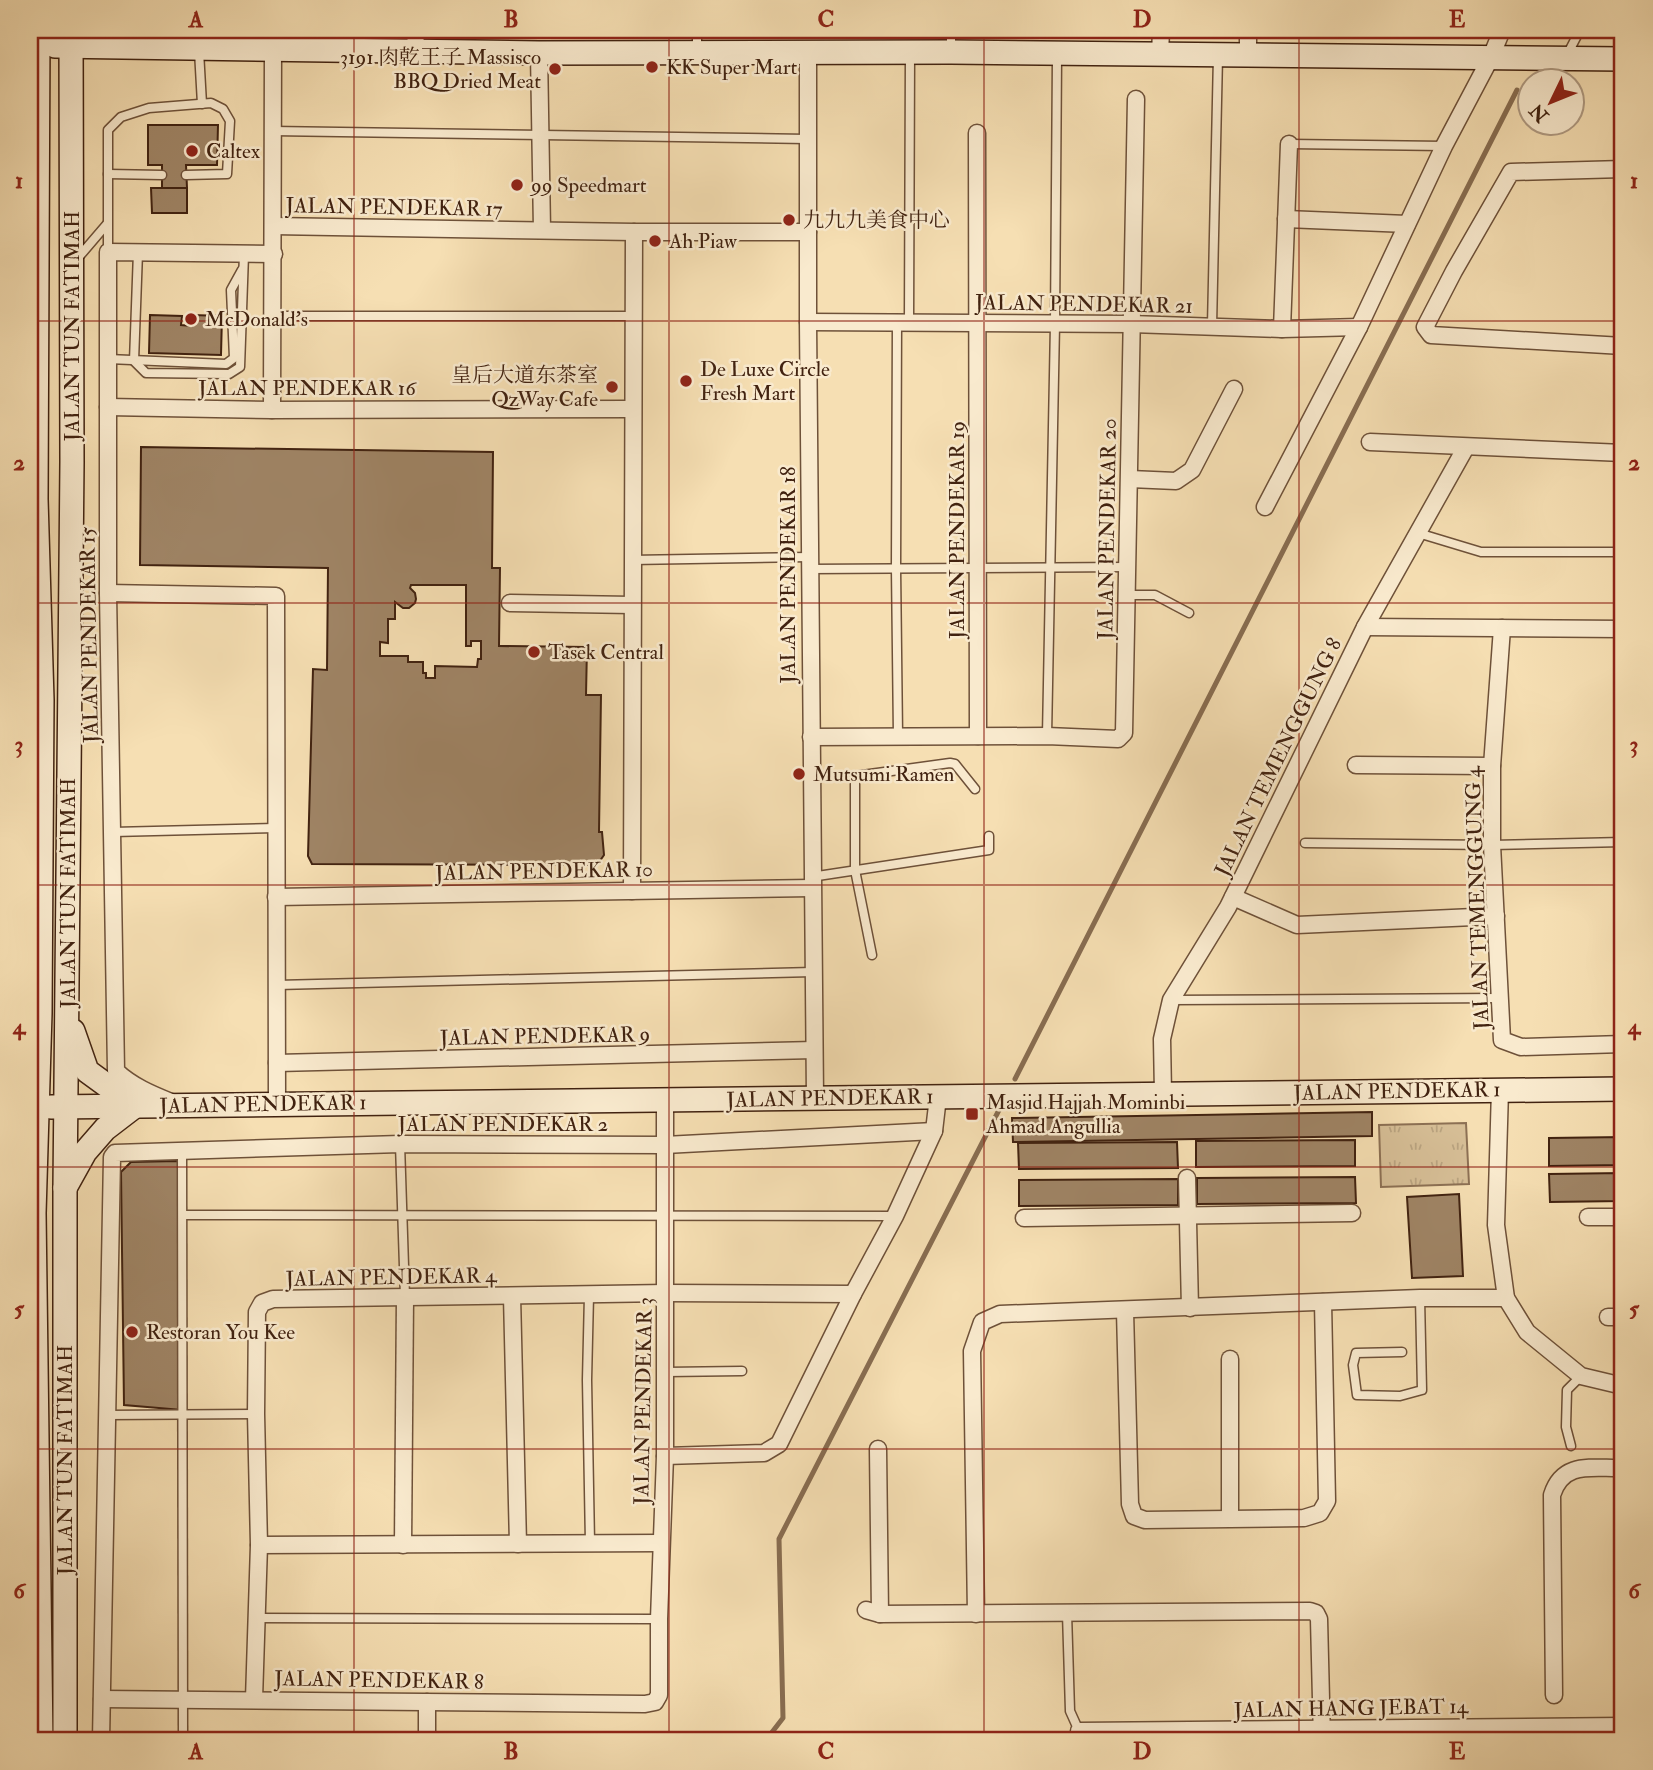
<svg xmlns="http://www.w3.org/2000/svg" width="1653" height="1770" font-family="'IM FELL Double Pica','Noto Serif SC',serif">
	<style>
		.park { fill: url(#park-tufts); stroke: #8c7054; stroke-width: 2 }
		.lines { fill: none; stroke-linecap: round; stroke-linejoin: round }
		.stream { stroke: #886d51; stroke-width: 5 }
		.building { fill: #9f8465; stroke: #412210; stroke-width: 2; fill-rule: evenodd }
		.lane-casing { stroke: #6e5139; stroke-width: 11 }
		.street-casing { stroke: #6e5139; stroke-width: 19 }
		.secondary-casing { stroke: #412210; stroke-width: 26 }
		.lane { stroke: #f9eace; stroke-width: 8 }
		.street { stroke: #f9eace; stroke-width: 16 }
		.secondary { stroke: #f9eace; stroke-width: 23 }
		.grid { fill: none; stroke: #8f2418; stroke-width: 2; stroke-opacity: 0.55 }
		.poi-dot { fill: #8f2418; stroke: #f9eace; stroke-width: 2.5 }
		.labels { text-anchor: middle; stroke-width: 5; stroke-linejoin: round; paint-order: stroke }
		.poi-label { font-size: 21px; fill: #412210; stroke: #f9eace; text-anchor: start }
		.street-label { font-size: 21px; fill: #412210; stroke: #f9eace }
		.neatline { fill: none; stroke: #8f2418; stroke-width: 2.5 }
		.grid-label { font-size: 23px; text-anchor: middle; font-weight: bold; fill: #8f2418 }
	</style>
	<defs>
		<pattern id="park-tufts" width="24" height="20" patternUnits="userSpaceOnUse" patternTransform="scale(1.75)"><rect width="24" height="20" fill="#d7bf97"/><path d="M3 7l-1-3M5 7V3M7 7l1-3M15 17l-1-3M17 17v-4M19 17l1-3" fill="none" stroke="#baa481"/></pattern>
	</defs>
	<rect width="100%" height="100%" fill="#f6dfb3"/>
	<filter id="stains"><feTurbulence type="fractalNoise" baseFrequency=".00286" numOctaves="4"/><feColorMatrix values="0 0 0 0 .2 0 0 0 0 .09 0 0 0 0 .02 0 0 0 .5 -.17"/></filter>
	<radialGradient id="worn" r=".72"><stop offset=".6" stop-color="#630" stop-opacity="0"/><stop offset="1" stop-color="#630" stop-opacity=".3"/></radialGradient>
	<!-- park -->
	<polygon class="park" points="1466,1123 1469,1184 1381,1187 1379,1125"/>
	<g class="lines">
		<!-- stream -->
		<g class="stream">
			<polyline points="1015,1079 1517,90"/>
			<polyline points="766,1740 783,1718 779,1539 1000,1108"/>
		</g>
	</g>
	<!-- building -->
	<g class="building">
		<polygon points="148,125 218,125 217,165 186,165 187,188 162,188 162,165 148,165"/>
		<polygon points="151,188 187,188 187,213 152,213"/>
		<polygon points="150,315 182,316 181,325 192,326 193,315 222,316 221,355 149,353"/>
		<path d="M141 447 493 452 492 568H500L499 646 587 647 586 695H601L599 832H602L604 855 597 865 312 864 308 856 313 669 327 670 328 568 140 565ZM411 585H466V646H471V641H481V659H478L477 667 435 666V678H426V673H423V662H408V656H380V642L388 643V619H395V602L403 608H409L415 603 416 599 415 593 410 588Z"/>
		<polygon points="1372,1112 1372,1136 1013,1142 1012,1118"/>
		<polygon points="1623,1137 1623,1165 1549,1166 1549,1138"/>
		<polygon points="1355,1140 1355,1166 1196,1167 1196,1141"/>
		<polygon points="1177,1142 1178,1168 1019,1169 1018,1143"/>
		<polygon points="178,1161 182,1410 124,1405 121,1172 131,1162"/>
		<polygon points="1623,1173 1623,1201 1550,1202 1549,1174"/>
		<polygon points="1355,1177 1356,1203 1197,1204 1197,1178"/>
		<polygon points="1178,1179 1178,1205 1019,1206 1019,1180"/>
		<polygon points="1459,1194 1463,1276 1412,1278 1407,1197"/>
	</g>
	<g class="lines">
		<!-- lane casing -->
		<g class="lane-casing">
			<g id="lane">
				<polyline points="951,49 951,30"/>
				<polyline points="199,51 202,104"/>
				<polyline points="697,51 697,30"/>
				<polyline points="1567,55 1580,30"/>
				<polyline points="272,131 807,139"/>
				<polyline points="1289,144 1444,146"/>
				<polyline points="108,174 162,175"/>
				<polyline points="108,252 108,130 121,117 149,108 211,103 223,109 230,121 227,174 186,175"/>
				<polyline points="138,252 134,361 146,373 229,374 240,367 244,254"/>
				<polyline points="77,259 107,224"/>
				<polyline points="272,316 632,316"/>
				<polyline points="897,323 896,568 898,736"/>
				<polyline points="909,323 910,53"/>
				<polyline points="1212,326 1218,56"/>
				<polyline points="108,359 226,364 234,358 231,290 242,270"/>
				<polyline points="1418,533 1481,552 1623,552"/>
				<polyline points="631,560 809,557"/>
				<polyline points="809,569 1128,567"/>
				<polyline points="1128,595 1155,595 1189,613"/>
				<polyline points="1047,736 1055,324 1057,57"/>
				<polyline points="113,832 276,828"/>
				<polyline points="1305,843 1492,845 1623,842"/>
				<polyline points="811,877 989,850 989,836"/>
				<polyline points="872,955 855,870 855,776 950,763 955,764 975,789"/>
				<polyline points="277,985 813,972"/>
				<polyline points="1171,1000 1500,998"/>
				<polyline points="400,1144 405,1297"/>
				<polyline points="182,1150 183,1740"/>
				<polyline points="183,1215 895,1216"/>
				<polyline points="589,1295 587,1380 590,1543"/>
				<polyline points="1402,1352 1356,1353 1353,1365 1357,1395 1400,1396 1422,1390 1420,1298"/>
				<polyline points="666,1372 742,1371"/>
				<polyline points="107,1415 256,1414"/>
				<polyline points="1571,1446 1566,1427 1567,1390 1581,1376"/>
				<polyline points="1067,1613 1070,1711 1079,1731"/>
				<polyline points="255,1618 659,1619"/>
			</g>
		</g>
		<!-- street casing -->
		<g class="street-casing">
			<g id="street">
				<polyline points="1248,30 1248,56"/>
				<polyline points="415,51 416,30"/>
				<polyline points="808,52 808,322 815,1098"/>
				<polyline points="539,53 542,230"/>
				<polyline points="1160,55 1161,30"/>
				<polyline points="977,133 978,736"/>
				<polyline points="1623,169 1511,172 1454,271 1425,327 1431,335 1623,346"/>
				<polyline points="1286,219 1407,224"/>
				<polyline points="273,226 634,232 808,232"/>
				<polyline points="808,322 1131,324 1282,329 1359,327"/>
				<polyline points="1282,329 1289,144"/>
				<polyline points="108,407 272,410 632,409"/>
				<polyline points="272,410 273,50"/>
				<polyline points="1370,442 1623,453"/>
				<polyline points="1130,479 1176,481 1192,470 1234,389"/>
				<polyline points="1265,507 1359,327 1444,146 1491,57 1502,30"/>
				<polyline points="108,593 276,596 277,1104"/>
				<polyline points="510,603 632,605"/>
				<polyline points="1365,627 1623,629"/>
				<polyline points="1502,628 1492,766 1492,845 1502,1040 1521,1047 1623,1044"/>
				<polyline points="811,737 1047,736 1118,739 1124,733 1136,99"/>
				<polyline points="1356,765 1492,766"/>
				<polyline points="632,891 634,232"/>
				<polyline points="276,897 812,888"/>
				<polyline points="1233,897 1297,925 1496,916"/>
				<polyline points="277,1063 814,1050"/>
				<polyline points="1500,1090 1496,1225 1506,1298 1527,1332 1581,1376 1623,1386"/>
				<polyline points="1163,1094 1162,1039 1171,1000 1228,907 1365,627 1466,447"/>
				<path d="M171 1102C151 1094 132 1086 116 1071L108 593V252L274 254"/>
				<polyline points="1187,1178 1190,1308"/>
				<polyline points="1588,1217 1623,1217"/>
				<polyline points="1024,1218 1352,1213"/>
				<polyline points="512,1296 518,1544"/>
				<polyline points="1125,1311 1130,1504 1134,1516 1145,1520 1304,1518 1320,1513 1327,1501 1323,1302"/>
				<polyline points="1608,1317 1623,1317"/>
				<polyline points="1230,1359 1230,1518"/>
				<polyline points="878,1449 880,1614"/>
				<polyline points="665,1456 764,1453 779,1444 853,1294 895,1216 934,1131 938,1097"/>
				<polyline points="259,1545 661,1543"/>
				<polyline points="403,1545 405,1297"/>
				<polyline points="866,1610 880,1614 1310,1611 1316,1613 1319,1619 1322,1740"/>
				<polyline points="976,1614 972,1351 982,1322 1000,1314 1420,1298 1506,1298"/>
				<path d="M1554 1695 1552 1495C1563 1460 1593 1469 1623 1468"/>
				<polyline points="102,1699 645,1704 655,1702 659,1695 659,1619 665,1456 665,1100"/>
				<polyline points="254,1699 259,1545 256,1414 257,1312 262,1303 273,1299 666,1293 853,1294"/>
				<polyline points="427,1702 427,1740"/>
				<polyline points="101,1740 112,1157 115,1153 400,1144 665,1145 934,1131"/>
				<polyline points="1079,1740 1079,1731 1623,1726"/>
			</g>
		</g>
		<!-- secondary casing -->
		<g class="secondary-casing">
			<g id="secondary">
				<polyline points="38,30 36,499 42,700 40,1013 34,1213 41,1740"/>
				<polyline points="55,46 539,53 951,52 1623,59"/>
				<polyline points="73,1031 87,1071 135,1106"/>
				<polyline points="51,1107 1623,1089"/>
				<polyline points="65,1188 85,1152 105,1129 135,1106"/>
				<polyline points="65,1740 65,1189 72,462 71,30"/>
			</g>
		</g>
		<!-- lane -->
		<use href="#lane" class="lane"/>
		<!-- street -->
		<use href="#street" class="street"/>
		<!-- secondary -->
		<use href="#secondary" class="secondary"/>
	</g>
	<!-- grid -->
	<path class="grid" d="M354 30V1740M669 30V1740M984 30V1740M1299 30V1740M30 321H1623M30 603H1623M30 885H1623M30 1167H1623M30 1449H1623"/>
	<!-- markers -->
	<g class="poi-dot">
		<circle cx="652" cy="67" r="7"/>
		<circle cx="555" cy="69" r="7"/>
		<circle cx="192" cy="151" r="7"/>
		<circle cx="517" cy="185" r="7"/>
		<circle cx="789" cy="220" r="7"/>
		<circle cx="655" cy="241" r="7"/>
		<circle cx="191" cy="319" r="7"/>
		<circle cx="686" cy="381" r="7"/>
		<circle cx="612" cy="387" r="7"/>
		<circle cx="534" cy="652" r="7"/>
		<circle cx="799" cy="774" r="7"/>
		<rect x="965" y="1107" width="14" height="14" rx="3.5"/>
		<circle cx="132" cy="1332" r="7"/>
	</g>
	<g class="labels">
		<!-- poi labels -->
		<g class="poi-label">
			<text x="541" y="64" text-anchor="end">3191 肉乾王子 Massisco<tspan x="541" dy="24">BBQ Dried Meat</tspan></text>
			<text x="666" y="74">KK Super Mart</text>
			<text x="206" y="158">Caltex</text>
			<text x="531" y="192">99 Speedmart</text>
			<text x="803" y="227">九九九美食中心</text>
			<text x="669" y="248">Ah Piaw</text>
			<text x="205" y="326">McDonald's</text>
			<text x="700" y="376">De Luxe Circle<tspan x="700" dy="24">Fresh Mart</tspan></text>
			<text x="598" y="382" text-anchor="end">皇后大道东茶室<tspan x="598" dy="24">QzWay Cafe</tspan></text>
			<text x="548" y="659">Tasek Central</text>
			<text x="813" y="781">Mutsumi Ramen</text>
			<text x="986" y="1109">Masjid Hajjah Mominbi<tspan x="986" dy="24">Ahmad Angullia</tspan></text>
			<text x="146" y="1339">Restoran You Kee</text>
		</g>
		<!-- street labels -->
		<g class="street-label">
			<text transform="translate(394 207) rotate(1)" y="7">JALAN PENDEKAR 17</text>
			<text transform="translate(1084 304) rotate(1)" y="7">JALAN PENDEKAR 21</text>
			<text transform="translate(72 326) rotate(-90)" y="7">JALAN TUN FATIMAH</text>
			<text x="307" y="395">JALAN PENDEKAR 16</text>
			<text transform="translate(1107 529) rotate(-89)" y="7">JALAN PENDEKAR 20</text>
			<text transform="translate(957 530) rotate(-90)" y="7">JALAN PENDEKAR 19</text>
			<text transform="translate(788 575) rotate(-90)" y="7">JALAN PENDEKAR 18</text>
			<text transform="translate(89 635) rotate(-91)" y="7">JALAN PENDEKAR 15</text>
			<text transform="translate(1278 757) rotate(-64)" y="7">JALAN TEMENGGUNG 8</text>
			<text transform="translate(544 871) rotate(-1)" y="7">JALAN PENDEKAR 10</text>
			<text transform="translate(68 893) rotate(-90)" y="7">JALAN TUN FATIMAH</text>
			<text transform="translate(1477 898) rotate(-92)" y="7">JALAN TEMENGGUNG 4</text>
			<text transform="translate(545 1036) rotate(-1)" y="7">JALAN PENDEKAR 9</text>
			<text transform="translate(1397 1091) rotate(-1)" y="7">JALAN PENDEKAR 1</text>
			<text transform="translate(830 1098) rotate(-1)" y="7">JALAN PENDEKAR 1</text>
			<text transform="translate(263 1104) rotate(-1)" y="7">JALAN PENDEKAR 1</text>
			<text x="503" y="1131">JALAN PENDEKAR 2</text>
			<text transform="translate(391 1277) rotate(-1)" y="7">JALAN PENDEKAR 4</text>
			<text transform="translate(643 1401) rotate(-89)" y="7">JALAN PENDEKAR 3</text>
			<text transform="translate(65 1460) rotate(-90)" y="7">JALAN TUN FATIMAH</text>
			<text transform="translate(379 1680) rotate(1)" y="7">JALAN PENDEKAR 8</text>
			<text transform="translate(1351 1708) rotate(-1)" y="7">JALAN HANG JEBAT 14</text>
		</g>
	</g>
	<!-- margin -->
	<rect width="1653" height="1770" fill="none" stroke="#f6dfb3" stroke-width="77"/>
	<!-- north arrow -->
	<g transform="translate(1551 102) rotate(227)"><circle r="33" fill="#f9eace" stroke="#af9a82" stroke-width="2"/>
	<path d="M0-5L12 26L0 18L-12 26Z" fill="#8f2418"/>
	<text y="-10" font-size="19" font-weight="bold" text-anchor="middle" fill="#412210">N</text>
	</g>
	<rect x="38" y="38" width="1576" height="1694" class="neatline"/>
	<g class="grid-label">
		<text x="196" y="27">A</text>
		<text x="511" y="27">B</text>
		<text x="826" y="27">C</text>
		<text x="1142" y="27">D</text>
		<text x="1457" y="27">E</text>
		<text x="19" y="188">1</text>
		<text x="1634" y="188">1</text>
		<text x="19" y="470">2</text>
		<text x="1634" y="470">2</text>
		<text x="19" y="752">3</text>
		<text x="1634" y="752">3</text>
		<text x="19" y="1034">4</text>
		<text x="1634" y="1034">4</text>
		<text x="19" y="1316">5</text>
		<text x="1634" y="1316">5</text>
		<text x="19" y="1598">6</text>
		<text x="1634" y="1598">6</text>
		<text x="196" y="1759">A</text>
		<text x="511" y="1759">B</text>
		<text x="826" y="1759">C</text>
		<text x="1142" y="1759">D</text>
		<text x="1457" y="1759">E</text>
	</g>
	<rect width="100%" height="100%" filter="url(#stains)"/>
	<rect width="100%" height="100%" fill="url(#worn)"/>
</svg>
